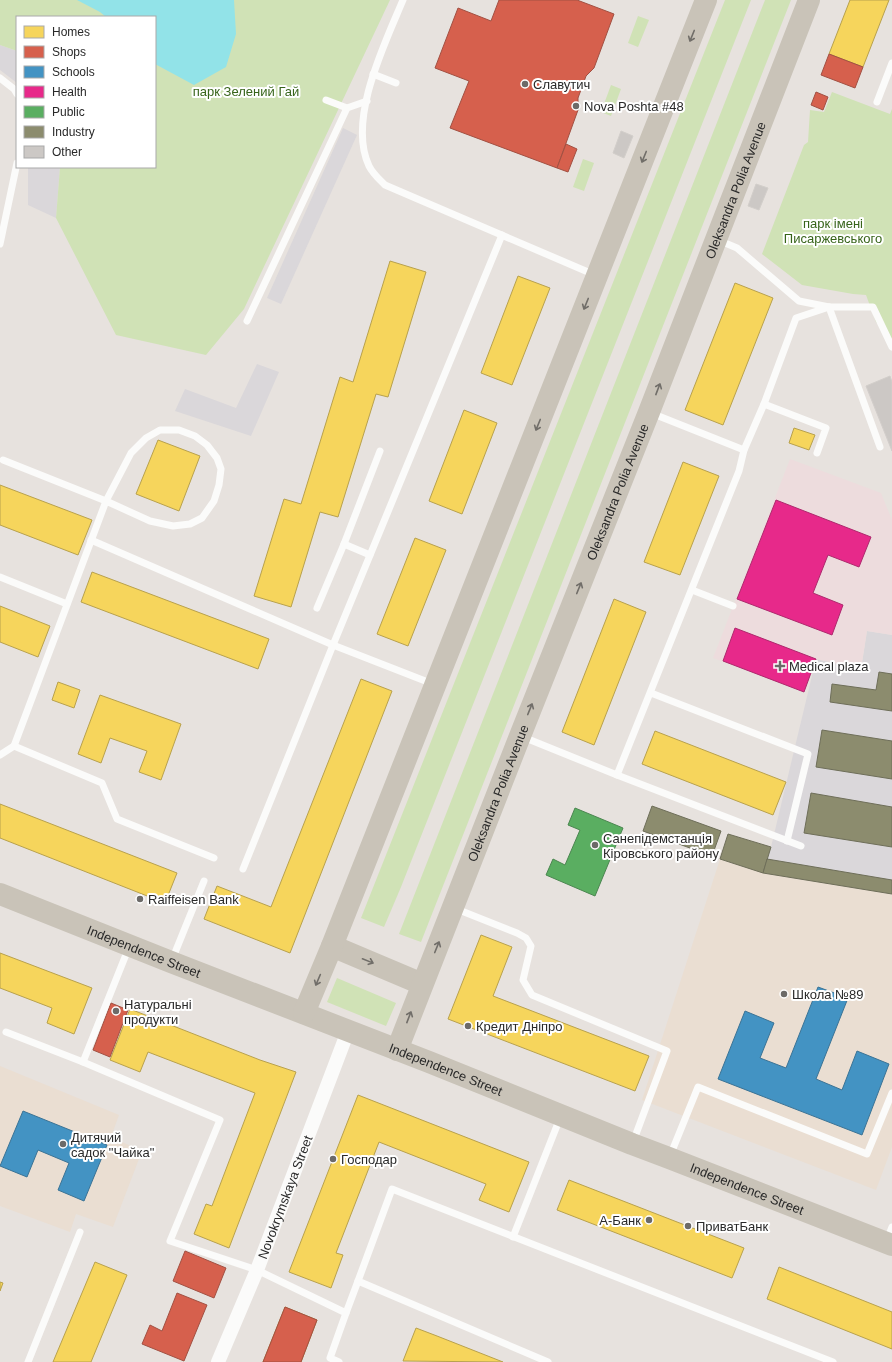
<svg xmlns="http://www.w3.org/2000/svg" width="892" height="1362" font-family="Arial,sans-serif">
	<style>
		.industrial { fill: #dad7da }
		.education { fill: #eaded2 }
		.medical { fill: #eddcdd }
		.green { fill: #d0e2b6 }
		.water { fill: #92e3e8 }
		.homes { fill: #f6d55c; stroke: #b8a14d }
		.shops { fill: #d6604d; stroke: #a25042 }
		.schools { fill: #4393c3; stroke: #3b7395 }
		.health { fill: #e7298a; stroke: #ae296d }
		.public { fill: #5aae61; stroke: #4b8650 }
		.industry { fill: #8c8c6e; stroke: #6e6e59 }
		.building { fill: #ccc8c5; stroke: #d2ceca }
		.lines { fill: none; stroke-linecap: round; stroke-linejoin: round }
		.service { stroke: #fbfbfa; stroke-width: 7 }
		.minor { stroke: #fbfbfa; stroke-width: 14 }
		.primary { stroke: #c9c3b8; stroke-width: 22 }
		.oneway { stroke: #716e69 }
		.poi-dot { fill: #6c6a68; stroke: #fff; stroke-width: 1.5 }
		.labels { text-anchor: middle; stroke-width: 4; stroke-linejoin: round; paint-order: stroke }
		.poi-label { font-size: 13px; fill: #292929; stroke: #fff; text-anchor: start }
		.park-label { font-size: 13px; fill: #37641a; stroke: #fff }
		.street-label { font-size: 13px; fill: #292929; stroke: #fff }
	</style>
	<rect width="100%" height="100%" fill="#e7e2de"/>
	<!-- industrial -->
	<g class="industrial">
		<polygon points="0,45 17,51 17,83 0,70"/>
		<polygon points="343,128 357,135 281,304 267,298"/>
		<polygon points="28,167 60,167 56,218 28,205"/>
		<polygon points="257,364 279,372 251,436 175,411 185,389 236,408"/>
		<polygon points="867,631 892,635 892,894 763,873 771,847 816,659 861,669"/>
	</g>
	<!-- education -->
	<g class="education">
		<polygon points="720,859 763,873 892,894 892,1147 876,1190 642,1100"/>
		<polygon points="0,1066 119,1115 111,1137 142,1151 113,1227 76,1214 70,1232 0,1206"/>
	</g>
	<!-- medical -->
	<polygon class="medical" points="790,459 881,493 892,520 892,635 867,631 861,669 816,659 804,692 713,658"/>
	<!-- green -->
	<g class="green">
		<polygon points="0,0 390,0 244,309 206,355 116,335 56,218 60,167 155,167 155,17 17,17 17,51 0,45"/>
		<polygon points="725,0 751,0 401,887 384,927 361,918"/>
		<polygon points="765,0 791,0 421,942 399,934"/>
		<polygon points="638,16 649,20 638,47 628,43"/>
		<polygon points="611,85 621,89 611,116 601,112"/>
		<polygon points="832,92 890,114 892,109 892,350 882,327 876,322 866,295 853,294 802,285 762,254 804,145 808,142 810,110 824,112"/>
		<polygon points="583,159 594,163 584,191 573,187"/>
		<polygon points="337,978 396,1003 386,1026 327,1002"/>
	</g>
	<!-- water -->
	<polygon class="water" points="77,0 234,0 236,34 226,67 194,85 155,64 155,17 106,17 100,12"/>
	<!-- homes -->
	<g class="homes">
		<polygon points="850,0 889,0 863,67 829,54"/>
		<polygon points="390,261 426,272 388,397 376,394 338,517 320,512 291,607 254,596 284,499 301,504 340,377 353,382"/>
		<polygon points="518,276 550,288 512,385 481,373"/>
		<polygon points="735,283 773,298 723,425 685,410"/>
		<polygon points="464,410 497,423 462,514 429,501"/>
		<polygon points="794,428 815,435 809,450 789,443"/>
		<polygon points="158,440 200,456 179,511 136,494"/>
		<polygon points="683,462 719,476 680,575 644,562"/>
		<polygon points="0,485 92,520 78,555 0,525"/>
		<polygon points="415,538 446,550 408,646 377,634"/>
		<polygon points="92,572 269,639 258,669 81,602"/>
		<polygon points="614,599 646,612 594,745 562,732"/>
		<polygon points="0,606 50,626 38,657 0,642"/>
		<polygon points="361,679 392,691 290,953 204,919 217,886 271,907"/>
		<polygon points="58,682 80,690 74,708 52,700"/>
		<polygon points="100,695 181,724 161,780 139,772 147,751 110,738 101,763 78,754"/>
		<polygon points="655,731 786,782 773,815 642,764"/>
		<polygon points="0,804 177,873 165,903 0,838"/>
		<polygon points="481,935 512,947 493,996 649,1056 635,1091 448,1019"/>
		<polygon points="0,953 92,988 74,1034 47,1023 52,1008 0,988"/>
		<polygon points="130,1009 260,1060 296,1072 229,1248 194,1234 206,1204 212,1206 255,1093 148,1052 140,1072 110,1060"/>
		<polygon points="358,1095 529,1162 509,1212 479,1200 486,1184 379,1142 336,1253 343,1255 331,1288 289,1272"/>
		<polygon points="569,1180 744,1248 732,1278 557,1210"/>
		<polygon points="95,1262 127,1275 91,1362 53,1362"/>
		<polygon points="779,1267 892,1312 892,1349 767,1299"/>
		<polygon points="0,1282 3,1283 0,1291"/>
		<polygon points="285,1307 317,1320 301,1362 263,1362"/>
		<polygon points="416,1328 437,1336 503,1362 403,1361"/>
	</g>
	<!-- shops -->
	<g class="shops">
		<polygon points="499,0 577,0 614,14 594,68 586,76 578,98 578,110 557,168 450,128 469,81 435,68 458,8 491,21"/>
		<polygon points="829,54 863,67 855,88 821,75"/>
		<polygon points="816,92 828,97 823,110 811,105"/>
		<polygon points="566,144 577,149 568,172 557,168"/>
		<polygon points="111,1003 128,1010 110,1057 93,1050"/>
		<polygon points="185,1251 226,1268 214,1298 173,1281"/>
		<polygon points="177,1293 207,1305 184,1361 142,1344 150,1325 162,1331"/>
		<polygon points="285,1307 317,1320 301,1362 263,1362"/>
	</g>
	<!-- schools -->
	<g class="schools">
		<polygon points="818,987 848,998 816,1079 842,1090 857,1051 889,1064 862,1135 718,1079 745,1011 774,1023 760,1058 786,1068"/>
		<polygon points="23,1111 107,1145 84,1201 58,1190 69,1163 38,1150 27,1177 0,1166"/>
	</g>
	<!-- health -->
	<g class="health">
		<polygon points="776,500 871,537 859,567 828,555 813,593 843,605 832,635 737,599"/>
		<polygon points="735,628 816,659 804,692 723,661"/>
	</g>
	<!-- public -->
	<polygon class="public" points="575,808 623,828 595,896 546,875 553,859 565,865 580,830 568,825"/>
	<!-- industry -->
	<g class="industry">
		<polygon points="879,672 892,674 892,711 830,702 832,684 876,690"/>
		<polygon points="822,730 892,741 892,779 816,767"/>
		<polygon points="811,793 892,807 892,847 804,833"/>
		<polygon points="652,806 721,831 712,856 643,831"/>
		<polygon points="728,834 771,847 763,873 720,859"/>
		<polygon points="767,859 892,880 892,894 763,873"/>
	</g>
	<!-- building -->
	<g class="building">
		<polygon points="621,131 633,136 624,158 613,153"/>
		<polygon points="756,184 768,188 759,210 748,206"/>
		<polygon points="890,376 892,382 892,451 866,386"/>
	</g>
	<g class="lines">
		<!-- service -->
		<g class="service">
			<path d="M403 0C385 43 347 120 369 166 373 174 379 179 385 185L595 275"/>
			<polyline points="373,74 396,83"/>
			<polyline points="0,78 14,89 17,94"/>
			<polyline points="326,100 347,108"/>
			<polyline points="877,102 892,63"/>
			<polyline points="718,240 737,248 799,301 829,307 873,307 892,347"/>
			<polyline points="0,244 17,163"/>
			<polyline points="829,307 880,447"/>
			<polyline points="247,321 347,108 367,101"/>
			<polyline points="764,404 826,428 817,453"/>
			<polyline points="651,413 744,450"/>
			<polyline points="3,460 106,501 150,521 173,526 190,524 202,518 214,501 219,485 221,469 217,458 207,445 195,436 179,430 160,430 146,438 131,453 106,501 14,746"/>
			<polyline points="91,540 333,645 433,684"/>
			<polyline points="344,544 380,451"/>
			<polyline points="0,577 67,604"/>
			<polyline points="692,590 733,606"/>
			<polyline points="317,608 344,544 370,555"/>
			<polyline points="651,693 808,754 787,841"/>
			<polyline points="523,737 617,775 739,471 744,450 764,404 796,318 829,307"/>
			<polyline points="0,755 14,746 102,783 117,819 214,858"/>
			<polyline points="617,775 801,846"/>
			<polyline points="243,869 333,645 502,235"/>
			<polyline points="454,908 517,933 526,938 531,946 523,980 532,995 667,1051 633,1142"/>
			<polyline points="172,960 204,881"/>
			<polyline points="6,1032 83,1062 220,1120 170,1241 257,1270 346,1313 330,1358 339,1362"/>
			<polyline points="83,1062 129,947"/>
			<polyline points="670,1156 698,1087 867,1154 892,1093"/>
			<polyline points="513,1237 560,1118"/>
			<polyline points="887,1240 892,1227"/>
			<polyline points="346,1313 358,1281"/>
			<polyline points="28,1362 80,1232"/>
			<polyline points="548,1362 358,1281 392,1189 833,1362"/>
		</g>
		<!-- minor -->
		<path class="minor" id="s1" d="M218 1362 257 1270 348 1031"/>
		<!-- primary -->
		<g class="primary">
			<path id="s2" d="M0 894 171 962 429 1062 632 1144 669 1158 892 1245"/>
			<polyline points="332,946 422,984"/>
			<polyline points="304,1013 332,946 706,0"/>
			<path id="s3" d="M397 1050 520 736 649 412 809 0"/>
		</g>
	</g>
	<!-- one-way arrows -->
	<defs><path id="oneway-shaft" d="M-6 0H5M1.5-3L5.5 0L1.5 3" fill="none" stroke-width="1.6" stroke-linecap="round" stroke-linejoin="round"/></defs>
	<g class="oneway">
		<use href="#oneway-shaft" transform="translate(692 36) rotate(112)"/>
		<use href="#oneway-shaft" transform="translate(644 157) rotate(112)"/>
		<use href="#oneway-shaft" transform="translate(586 304) rotate(112)"/>
		<use href="#oneway-shaft" transform="translate(658 389) rotate(-69)"/>
		<use href="#oneway-shaft" transform="translate(538 425) rotate(112)"/>
		<use href="#oneway-shaft" transform="translate(579 588) rotate(-68)"/>
		<use href="#oneway-shaft" transform="translate(530 709) rotate(-68)"/>
		<use href="#oneway-shaft" transform="translate(437 947) rotate(-68)"/>
		<use href="#oneway-shaft" transform="translate(368 961) rotate(22)"/>
		<use href="#oneway-shaft" transform="translate(318 980) rotate(113)"/>
		<use href="#oneway-shaft" transform="translate(409 1017) rotate(-69)"/>
	</g>
	<!-- markers -->
	<g class="poi-dot">
		<circle cx="525" cy="84" r="4"/>
		<circle cx="576" cy="106" r="4"/>
		<path d="M778 660h4v4h4v4h-4v4h-4v-4h-4v-4h4z"/>
		<circle cx="595" cy="845" r="4"/>
		<circle cx="140" cy="899" r="4"/>
		<circle cx="784" cy="994" r="4"/>
		<circle cx="116" cy="1011" r="4"/>
		<circle cx="468" cy="1026" r="4"/>
		<circle cx="63" cy="1144" r="4"/>
		<circle cx="333" cy="1159" r="4"/>
		<circle cx="649" cy="1220" r="4"/>
		<circle cx="688" cy="1226" r="4"/>
	</g>
	<g class="labels">
		<!-- poi labels -->
		<g class="poi-label">
			<text x="533" y="89">Славутич</text>
			<text x="584" y="111">Nova Poshta #48</text>
			<text x="789" y="671">Medical plaza</text>
			<text x="603" y="843">Санепідемстанція<tspan x="603" dy="15">Кіровського району</tspan></text>
			<text x="148" y="904">Raiffeisen Bank</text>
			<text x="792" y="999">Школа №89</text>
			<text x="124" y="1009">Натуральні<tspan x="124" dy="15">продукти</tspan></text>
			<text x="476" y="1031">Кредит Дніпро</text>
			<text x="71" y="1142">Дитячий<tspan x="71" dy="15">садок "Чайка"</tspan></text>
			<text x="341" y="1164">Господар</text>
			<text x="641" y="1225" text-anchor="end">А-Банк</text>
			<text x="696" y="1231">ПриватБанк</text>
		</g>
		<!-- park labels -->
		<g class="park-label">
			<text x="246" y="96">парк Зелений Гай</text>
			<text x="833" y="228">парк імені<tspan x="833" dy="15">Писаржевського</tspan></text>
		</g>
		<!-- street labels -->
		<g class="street-label">
			<text dy="5" stroke="none"><textPath href="#s3" startOffset="924">Oleksandra Polia Avenue</textPath></text>
			<text dy="5" stroke="none"><textPath href="#s3" startOffset="600">Oleksandra Polia Avenue</textPath></text>
			<text dy="5" stroke="none"><textPath href="#s3" startOffset="276">Oleksandra Polia Avenue</textPath></text>
			<text dy="5" stroke="none"><textPath href="#s2" startOffset="155">Independence Street</textPath></text>
			<text dy="5" stroke="none"><textPath href="#s2" startOffset="479">Independence Street</textPath></text>
			<text dy="5" stroke="none"><textPath href="#s2" startOffset="803">Independence Street</textPath></text>
			<text dy="5" stroke="none"><textPath href="#s1" startOffset="178">Novokrymskaya Street</textPath></text>
		</g>
	</g>
	<!-- legend -->
	<rect x="16" y="16" width="140" height="152" fill="#ffffff" stroke="#a9a9a9"/>
	<rect x="24" y="26" width="20" height="12" fill="#f6d55c" stroke="#a9a9a9"/>
	<text x="52" y="36" font-size="12" fill="#292929">Homes</text>
	<rect x="24" y="46" width="20" height="12" fill="#d6604d" stroke="#a9a9a9"/>
	<text x="52" y="56" font-size="12" fill="#292929">Shops</text>
	<rect x="24" y="66" width="20" height="12" fill="#4393c3" stroke="#a9a9a9"/>
	<text x="52" y="76" font-size="12" fill="#292929">Schools</text>
	<rect x="24" y="86" width="20" height="12" fill="#e7298a" stroke="#a9a9a9"/>
	<text x="52" y="96" font-size="12" fill="#292929">Health</text>
	<rect x="24" y="106" width="20" height="12" fill="#5aae61" stroke="#a9a9a9"/>
	<text x="52" y="116" font-size="12" fill="#292929">Public</text>
	<rect x="24" y="126" width="20" height="12" fill="#8c8c6e" stroke="#a9a9a9"/>
	<text x="52" y="136" font-size="12" fill="#292929">Industry</text>
	<rect x="24" y="146" width="20" height="12" fill="#ccc8c5" stroke="#a9a9a9"/>
	<text x="52" y="156" font-size="12" fill="#292929">Other</text>
</svg>
